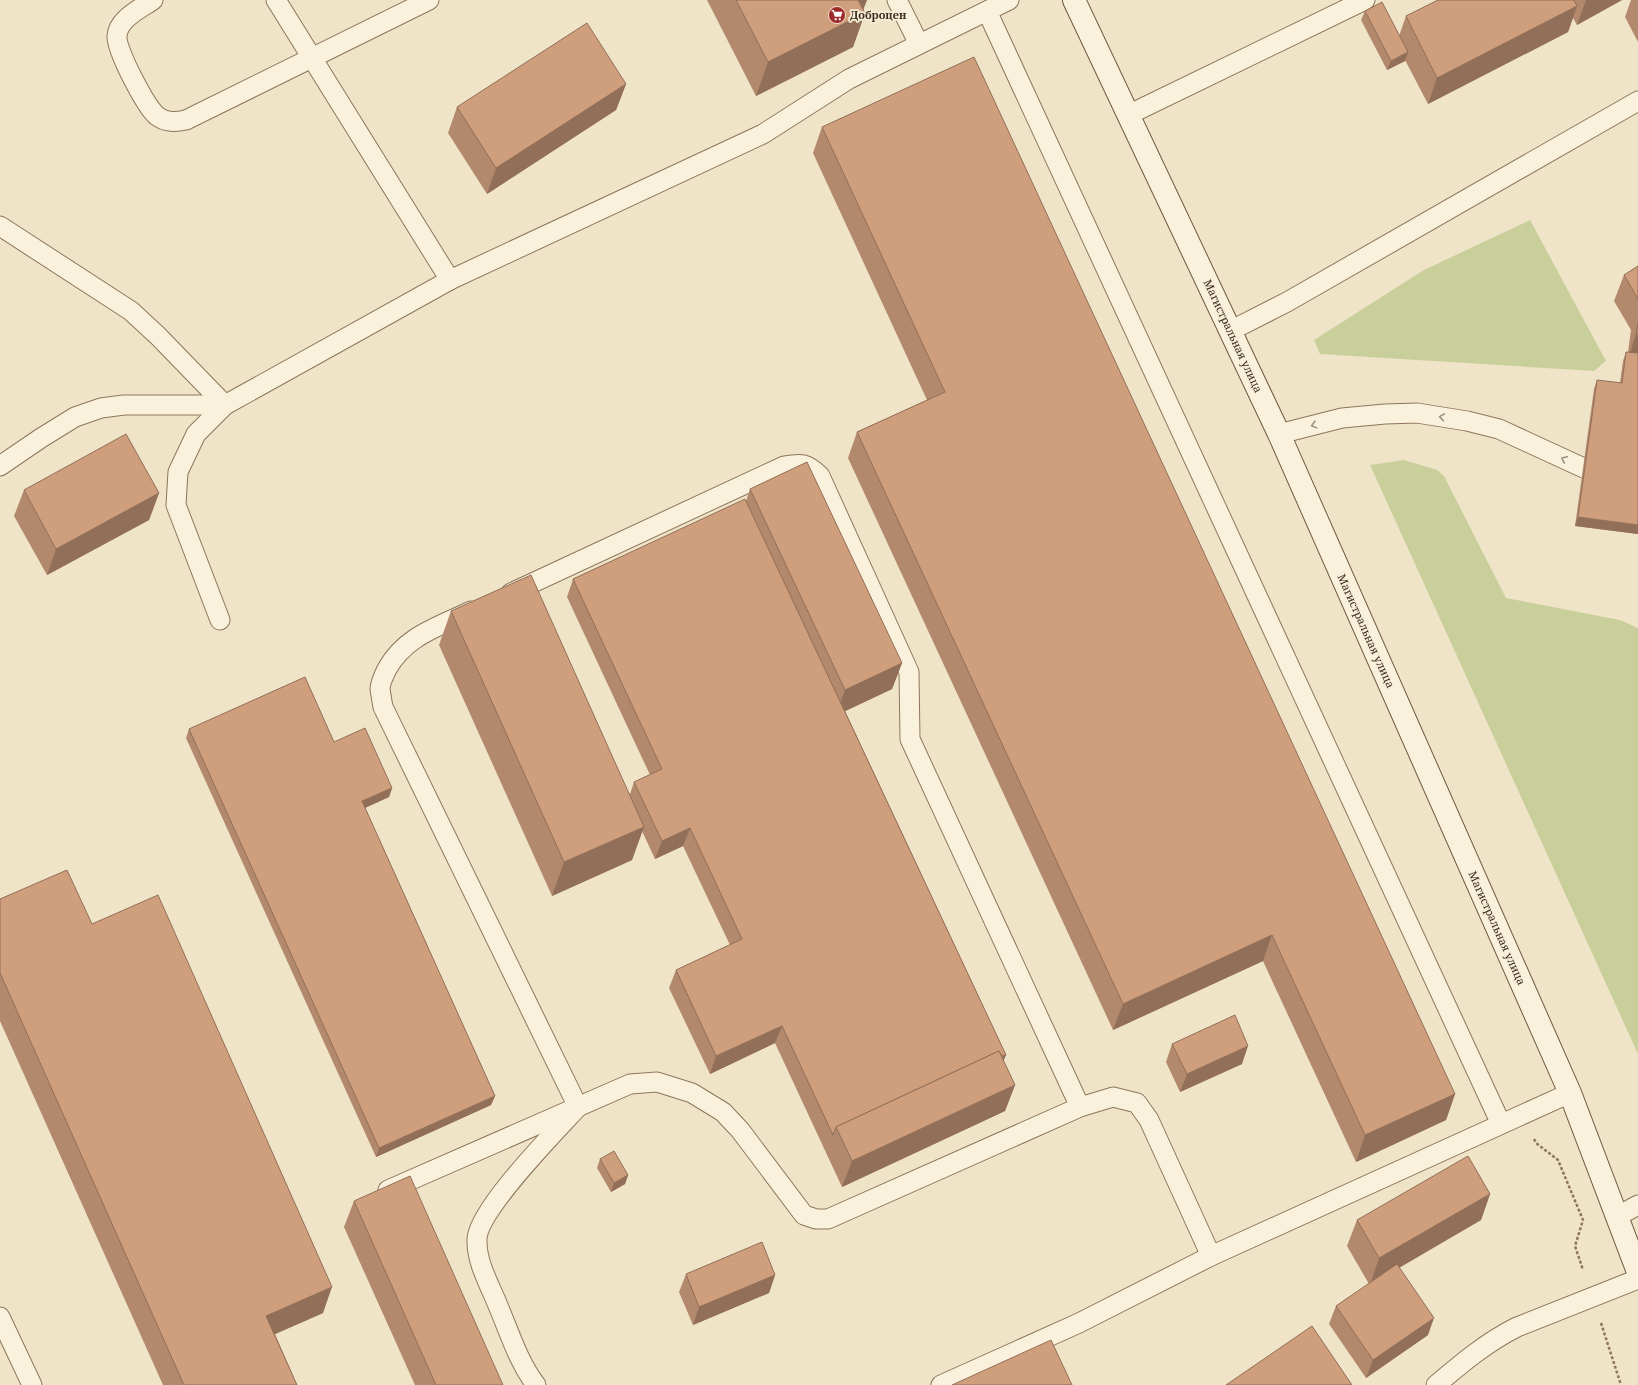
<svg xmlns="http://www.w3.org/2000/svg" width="1638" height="1385" font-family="'Noto Serif',serif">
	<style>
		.green { fill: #c9cf9b }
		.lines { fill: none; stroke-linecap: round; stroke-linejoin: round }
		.service-casing { stroke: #8d765c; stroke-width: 21 }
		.secondary-casing { stroke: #6f573f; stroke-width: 24 }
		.path { stroke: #8d765c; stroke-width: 2.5; stroke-dasharray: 3 2; stroke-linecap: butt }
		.service { stroke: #faf1dc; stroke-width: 19 }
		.secondary { stroke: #faf1dc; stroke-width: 22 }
		.wall { fill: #b2896c }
		.shaded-wall { fill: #916f58 }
		.building { fill: #cf9f7d; stroke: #916f58 }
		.oneway { stroke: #9c907e }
		.labels { text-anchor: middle; stroke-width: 3.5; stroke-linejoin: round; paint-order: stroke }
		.poi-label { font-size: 11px; font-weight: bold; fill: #3d2e20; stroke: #f7eed8; text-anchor: start }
		.street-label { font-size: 11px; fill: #3d2e20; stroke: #f7eed8 }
	</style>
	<rect width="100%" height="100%" fill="#f0e4c8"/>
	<!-- green -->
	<g class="green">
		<polygon points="1530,220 1606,361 1594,371 1320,354 1314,340 1424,270"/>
		<polygon points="1404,460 1437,470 1444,476 1506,598 1620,620 1638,628 1638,1054 1370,465"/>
	</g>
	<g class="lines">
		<!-- service casing -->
		<g class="service-casing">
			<g id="service">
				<path d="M153 0C140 9 118 19 117 36 116 50 146 107 157 116 166 123 176 122 186 120L429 0"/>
				<polyline points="276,0 450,280"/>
				<polyline points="897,0 919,44"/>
				<polyline points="987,11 1501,1124"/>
				<polyline points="1128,115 1365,0"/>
				<polyline points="0,226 131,311 158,336 225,405 124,405 101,408 75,417 41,438 0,466"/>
				<polyline points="1230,331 1287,302 1638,101"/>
				<polyline points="1279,434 1342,418 1385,414 1417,413 1467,421 1499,429 1638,493"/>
				<path d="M511 593 784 466C802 463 807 463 820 476L909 672 910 739 1080 1107"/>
				<path d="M471 611C438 627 405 636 387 669 384 675 380 683 380 689 381 695 382 702 383 707L578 1107C555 1132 478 1210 477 1239 476 1263 491 1287 499 1308 510 1334 519 1363 536 1385"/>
				<polyline points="220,620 176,505 178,472 196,434 225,405 450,280 763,134 849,79 1009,0"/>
				<polyline points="388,1190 630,1084 657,1082 692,1093 723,1112 740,1130 804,1215 816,1219 828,1219 1080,1107 1113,1097 1137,1103 1149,1120 1211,1256"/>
				<polyline points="1618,1216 1638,1205"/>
				<polyline points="0,1317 32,1385"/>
				<polyline points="941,1385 1079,1323 1211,1256 1570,1093"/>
				<path d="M1436 1385C1462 1363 1487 1342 1517 1327L1638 1279"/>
			</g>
		</g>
		<!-- secondary casing -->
		<g class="secondary-casing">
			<polyline id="secondary" points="1074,0 1279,434 1570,1093 1638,1272"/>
		</g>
		<!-- path -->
		<g class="path">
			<polyline points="1534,1139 1536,1143 1558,1160 1583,1220 1575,1246 1583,1270"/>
			<polyline points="1601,1323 1621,1385"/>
		</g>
		<!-- service -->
		<use href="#service" class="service"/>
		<!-- secondary -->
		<use href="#secondary" class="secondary"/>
	</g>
	<!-- wall -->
	<g class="wall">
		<polygon points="707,0 867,0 863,10 865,13 853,47 756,96"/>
		<polygon points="1438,0 1622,0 1577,25 1573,18 1568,32 1428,104 1405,60 1405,61 1387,70 1361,20 1365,11 1399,36 1406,16"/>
		<polygon points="1631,0 1638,0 1638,42 1625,17"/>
		<polygon points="626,84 616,110 487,194 448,133 457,107"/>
		<polygon points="822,127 1455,1094 1446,1120 1356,1162 1263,961 1113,1030 848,458 857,432 927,400 813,153"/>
		<polygon points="1638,266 1638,534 1575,526 1594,389 1597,380 1620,383 1623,361 1626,352 1628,352 1631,330 1614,301 1624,275"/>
		<polygon points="750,489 902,663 892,689 845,711 1006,1055 1003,1060 1015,1085 1005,1111 842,1187 775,1043 710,1074 669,988 676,970 730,945 683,846 655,859 642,831 632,860 552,896 439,645 451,611 630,794 634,782 650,775 567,597 573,579 746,501"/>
		<polygon points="24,490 159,493 149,520 47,575 14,516"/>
		<polygon points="189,729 334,742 392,788 389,797 365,808 495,1096 491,1105 376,1157 186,738"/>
		<polygon points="0,899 92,924 323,1313 275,1334 297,1385 163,1385 0,1021"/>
		<polygon points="1172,1044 1242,1064 1180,1092 1166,1062"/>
		<polygon points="600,1159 628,1175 625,1184 611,1192 597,1168"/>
		<polygon points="1490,1194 1481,1220 1399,1267 1428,1335 1366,1378 1329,1324 1336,1306 1369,1284 1347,1246 1357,1220"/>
		<polygon points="354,1201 503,1385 415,1385 344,1227"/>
		<polygon points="686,1274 775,1275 769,1293 693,1325 679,1292"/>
	</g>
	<!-- shaded-wall -->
	<g class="shaded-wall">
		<polygon points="855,0 867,0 861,15 865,13 853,47 756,96 768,62"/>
		<polygon points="1586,0 1622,0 1577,25"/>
		<polygon points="1577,6 1568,32 1428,104 1437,78"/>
		<polygon points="1408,52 1405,61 1387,70 1391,61"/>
		<polygon points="626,84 616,110 487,194 496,168"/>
		<polygon points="1636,335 1638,335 1638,362 1627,361"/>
		<polygon points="159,493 149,520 47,575 56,549"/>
		<polygon points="1578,517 1638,525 1638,534 1575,526"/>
		<polygon points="902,663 892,689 835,716 845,690"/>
		<polygon points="392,788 389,797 358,811 362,801"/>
		<polygon points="644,827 632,860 552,896 564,862"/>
		<polygon points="690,828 683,846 655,859 662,841"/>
		<polygon points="1272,935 1263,961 1113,1030 1123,1004"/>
		<polygon points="782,1026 775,1043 710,1074 716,1056"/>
		<polygon points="1248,1046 1242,1064 1180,1092 1187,1074"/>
		<polygon points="1006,1055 999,1072 845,1145"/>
		<polygon points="1015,1085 1005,1111 842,1187 852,1161"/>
		<polygon points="1455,1094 1446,1120 1356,1162 1365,1135"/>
		<polygon points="495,1096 491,1105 376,1157 379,1148"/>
		<polygon points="628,1175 625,1184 611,1192 614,1183"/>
		<polygon points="1490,1194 1481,1220 1370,1285 1379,1258"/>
		<polygon points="775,1275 769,1293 693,1325 699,1307"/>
		<polygon points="332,1287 323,1313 257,1342 266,1316"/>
		<polygon points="1434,1318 1428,1335 1366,1378 1373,1360"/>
	</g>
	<!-- building -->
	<g class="building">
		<polygon points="736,0 858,0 865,13 768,62"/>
		<polygon points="1438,0 1574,0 1577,6 1437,78 1406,16"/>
		<polygon points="1382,2 1408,52 1391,61 1365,11"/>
		<polygon points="587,23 626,84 496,168 457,107"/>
		<polygon points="974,57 1455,1094 1365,1135 1272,935 1123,1004 857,432 945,392 822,127"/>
		<polygon points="1638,266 1638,299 1624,275"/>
		<polygon points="1638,323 1638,335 1636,335"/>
		<polygon points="1626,352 1638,353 1638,525 1578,517 1597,380 1622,383"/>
		<polygon points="126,434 159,493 56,549 24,490"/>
		<polygon points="807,462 902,663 845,690 750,489"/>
		<polygon points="745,499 1006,1055 1002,1056 999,1051 836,1127 833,1135 782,1026 716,1056 676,970 742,939 690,828 662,841 634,782 662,769 573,579"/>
		<polygon points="531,575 644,827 564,862 451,611"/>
		<polygon points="305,677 334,742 365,728 392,788 362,801 495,1096 379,1148 189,729"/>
		<polygon points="67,870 92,924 158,895 332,1287 266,1316 297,1385 184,1385 0,973 0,899"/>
		<polygon points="1235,1015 1248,1046 1187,1074 1172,1044"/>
		<polygon points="999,1051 1015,1085 852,1161 836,1127"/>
		<polygon points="614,1151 628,1175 614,1183 600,1159"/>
		<polygon points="1468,1156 1490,1194 1379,1258 1357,1220"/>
		<polygon points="410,1176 503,1385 436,1385 354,1201"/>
		<polygon points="762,1242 775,1275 699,1307 686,1274"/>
		<polygon points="1397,1264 1434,1318 1373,1360 1336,1306"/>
		<polygon points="1312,1326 1352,1385 1226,1385"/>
		<polygon points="1051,1340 1072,1385 952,1385"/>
	</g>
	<!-- one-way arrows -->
	<defs><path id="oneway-chevron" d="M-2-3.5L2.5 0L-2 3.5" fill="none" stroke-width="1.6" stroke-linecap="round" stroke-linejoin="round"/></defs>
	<g class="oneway">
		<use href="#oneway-chevron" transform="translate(1442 417) rotate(-171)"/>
		<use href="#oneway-chevron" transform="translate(1314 425) rotate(165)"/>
		<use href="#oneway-chevron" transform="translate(1564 459) rotate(-155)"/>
	</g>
	<!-- icons -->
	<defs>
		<g id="supermarket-disc" transform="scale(0.9)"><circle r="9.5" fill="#9e2a2b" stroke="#f7eed8"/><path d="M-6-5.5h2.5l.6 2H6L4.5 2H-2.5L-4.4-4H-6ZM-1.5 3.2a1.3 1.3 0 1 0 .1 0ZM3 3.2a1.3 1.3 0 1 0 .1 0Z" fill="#fff"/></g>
	</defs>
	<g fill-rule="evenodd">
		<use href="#supermarket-disc" x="837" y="15"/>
	</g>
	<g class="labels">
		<!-- poi labels -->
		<g class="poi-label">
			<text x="850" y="19">Доброцен</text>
		</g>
		<!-- street labels -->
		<g class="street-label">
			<text transform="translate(1233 336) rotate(65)" y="4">Магистральная улица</text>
			<text transform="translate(1366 631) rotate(66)" y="4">Магистральная улица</text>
			<text transform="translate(1497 928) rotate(66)" y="4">Магистральная улица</text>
		</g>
	</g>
</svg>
